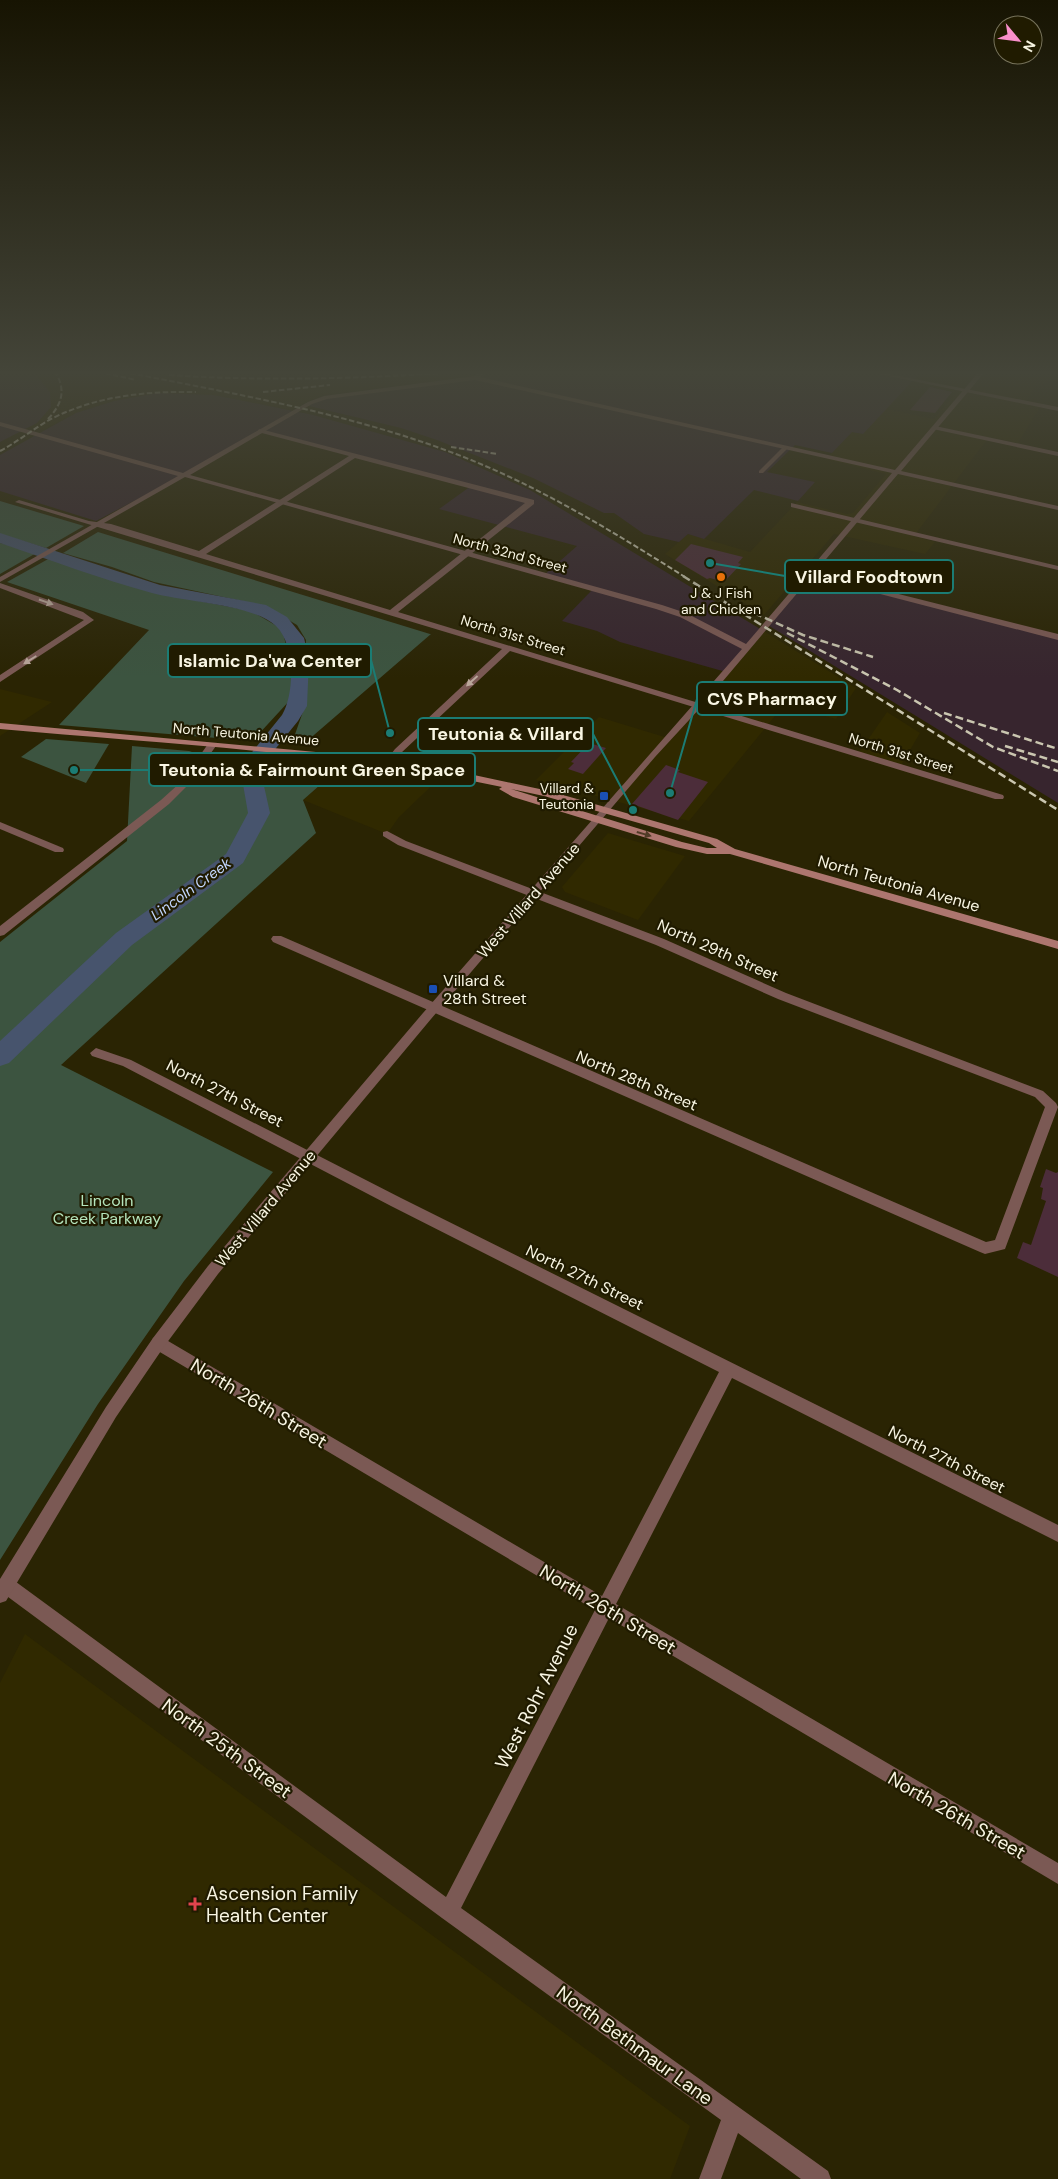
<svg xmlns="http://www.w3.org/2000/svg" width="1058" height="2179" font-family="'DM Sans',sans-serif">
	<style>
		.built { fill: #302900 }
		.industrial { fill: #37252e }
		.green { fill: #3c5440 }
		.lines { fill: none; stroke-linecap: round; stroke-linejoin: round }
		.river { fill: #47546d; fill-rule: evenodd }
		.building { fill: #4c2d3a }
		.minor { fill: #7b5954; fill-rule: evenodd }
		.tertiary { fill: #7b5954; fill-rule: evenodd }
		.secondary { fill: #ad766f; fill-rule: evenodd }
		.rail-far1 { stroke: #cac6b0; stroke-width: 2; stroke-dasharray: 5.5 2.5; stroke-linecap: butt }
		.rail { stroke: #cac6b0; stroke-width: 2.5; stroke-dasharray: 8 4; stroke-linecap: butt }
		.oneway { fill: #baa79b }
		.oneway2 { fill: #513b27 }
		.food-dot { fill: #e8710a; stroke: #201b00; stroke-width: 2 }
		.transit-dot { fill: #1a4fb4; stroke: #201b00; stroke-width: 2 }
		.health-dot { fill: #e0444e; stroke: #201b00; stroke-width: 2 }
		.labels { text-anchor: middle; stroke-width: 4.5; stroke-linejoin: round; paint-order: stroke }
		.far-street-label { font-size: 14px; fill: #f8f5e2; stroke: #201b00 }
		.far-poi-label { font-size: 14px; fill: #f8f5e2; stroke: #201b00 }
		.far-water-label { font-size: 15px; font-style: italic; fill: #c3d7ff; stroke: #201b00 }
		.street-label { font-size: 16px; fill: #f8f5e2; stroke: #201b00 }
		.poi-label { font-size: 16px; fill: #f8f5e2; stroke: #201b00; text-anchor: start }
		.park-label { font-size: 16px; fill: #b5e5bc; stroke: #201b00 }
		.near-street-label { font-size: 19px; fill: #f8f5e2; stroke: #201b00 }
		.near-poi-label { font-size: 19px; fill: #f8f5e2; stroke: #201b00; text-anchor: start }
		.leader { fill: none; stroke: #1b7c74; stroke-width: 2 }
		.callout-dot { fill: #1b7c74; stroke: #201b00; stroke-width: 2 }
		.callout { fill: #201b00; stroke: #1b7c74; stroke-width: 2 }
		.callout-label { font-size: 18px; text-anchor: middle; font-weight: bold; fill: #f8f5e2 }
	</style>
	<rect width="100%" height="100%" fill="#2a2403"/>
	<!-- built -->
	<g class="built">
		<polygon points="34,373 478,373 471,376 322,395 290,410 213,395 114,401 76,413 43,430 29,427 37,423 35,374"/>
		<polygon points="923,373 1055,373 1046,384 1037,385 1024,404 1040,407 1018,443 989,437 914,536 935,542 925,554 834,534 764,615 665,554 688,534 750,552 797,502 847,514 853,513 886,474 826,459 852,432 863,434 886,409 934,419 956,392 915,383"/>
		<polygon points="762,630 856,688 836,719 784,705 689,821 536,780 599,717 668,738"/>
		<polygon points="0,689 52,702 0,736"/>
		<polygon points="887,712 920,733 900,767 858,754"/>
		<polygon points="350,759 446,772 399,817 387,834 303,800"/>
		<polygon points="608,833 685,856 638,920 565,892 562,887"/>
		<polygon points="25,1634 690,2126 670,2179 0,2179 0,1683"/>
	</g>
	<!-- industrial -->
	<g class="industrial">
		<polygon points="0,373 35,374 50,392 51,407 37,423 0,442"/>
		<polygon points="482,373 920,373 863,434 852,432 832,453 795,445 767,472 815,482 798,501 754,490 704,539 688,534 679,542 644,534 614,513 604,513 533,478 437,440 401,428 305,405 315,400 475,378"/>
		<polygon points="158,393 213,395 239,400 313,415 445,452 530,490 762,630 726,672 620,642 597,631 562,621 593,589 544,575 577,546 439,509 471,486 260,431 176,479 96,521 0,491 0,455 76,413 114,401"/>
		<polygon points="810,573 1058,637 1058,803 766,624"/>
	</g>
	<!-- green -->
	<g class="green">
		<polygon points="0,501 84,526 46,548 0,534"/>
		<polygon points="98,532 430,634 431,634 307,741 293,740 306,703 306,640 297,625 265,606 154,582 112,567 63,553"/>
		<polygon points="0,543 38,552 0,574"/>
		<polygon points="50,558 158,593 251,611 282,629 292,669 291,699 256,737 234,735 229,739 59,725 149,630 7,582"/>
		<polygon points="46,739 109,744 86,783 21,757"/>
		<polygon points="132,746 189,751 195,753 195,756 337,770 303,800 316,833 61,1065 273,1172 184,1281 98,1404 0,1560 0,942 127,841"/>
	</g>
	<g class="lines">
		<!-- river -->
		<path class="river" d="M0 533 160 585 266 605 287 617 304 638 309 659 307 706 298 721 260 768 270 813 243 863 132 945 9 1063 0 1066V1041L116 933 226 854 248 813 240 767 282 715C295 693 295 644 276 626 253 604 184 602 152 593 101 579 50 560 0 543Z"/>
	</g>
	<!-- building -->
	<g class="building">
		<polygon points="930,387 952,392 935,413 910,410"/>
		<polygon points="691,544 743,557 738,563 741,564 724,582 710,578 707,579 675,560"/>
		<polygon points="589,743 606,748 583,774 568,769 574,763 571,762"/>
		<polygon points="666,765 680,770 678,772 708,782 678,820 632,804"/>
		<polygon points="1046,1169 1056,1173 1058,1172 1058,1277 1017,1258 1023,1242 1031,1245 1046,1201 1041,1199 1043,1188 1040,1187"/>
	</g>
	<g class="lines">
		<!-- minor -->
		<g class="minor">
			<polygon points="479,373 486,373 477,379 473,379 473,377"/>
			<polygon points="874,373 884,373 1058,407 1058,411"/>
			<polygon points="935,426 1058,452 1058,456 933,429 933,427"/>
			<path d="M260 429 534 500V504L398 612 1003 795 1004 797 1003 799H995L510 651 401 753 392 765H386L384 763 395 749 502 649 15 502 19 500 89 521 111 524 199 551 349 456 258 432V430ZM355 458 525 503 390 610 206 554Z"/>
			<polygon points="784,446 789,447 763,473 759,473 759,471"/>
			<polygon points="791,503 1058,566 1058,570 791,507"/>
			<polygon points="807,571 1058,634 1058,640 807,575"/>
			<polygon points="0,583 83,612 94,620 0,682 0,675 84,620 0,588"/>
			<polygon points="211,743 216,746 187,786 169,804 4,935 0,936 0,926 161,800 181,782 208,744"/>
			<polygon points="0,822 63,848 64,850 63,852 55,852 0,829"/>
			<polygon points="387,831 406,841 664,939 786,993 1043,1091 1056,1103 1058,1107 1005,1249 985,1254 980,1252 273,942 271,939 273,936 281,936 986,1242 995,1240 1045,1107 1035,1097 778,999 656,945 398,845 383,836 383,832"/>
			<polygon points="96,1048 131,1060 401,1198 1058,1525 1058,1542 732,1378 616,1604 1058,1863 1058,1884 609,1618 461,1908 828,2171 831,2179 801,2179 738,2133 721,2179 699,2179 721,2120 442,1918 0,1591 0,1579 6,1577 12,1579 446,1897 595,1610 153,1348 151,1343 153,1338 158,1336 163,1338 602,1596 719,1372 391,1206 123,1066 92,1056 90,1053"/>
		</g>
		<!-- tertiary -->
		<path class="tertiary" d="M978 373H984L901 471 1058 506V510L898 474 701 707 655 757 431 1019 218 1274 163 1348 116 1417 6 1601 0 1603V1579L106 1407 153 1338 208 1266 423 1013 742 649 680 617 656 609 185 477 0 582V577L178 476 0 426V422L183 473 308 402 324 396 475 376 895 470ZM475 380 892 473 746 644 686 613 662 605 190 475 312 404 327 399Z"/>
		<!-- secondary -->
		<path class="secondary" d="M0 723 316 752 446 769 549 791 717 839 735 849 1058 941V949L730 854H707L676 847 513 797 499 789 502 787C338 752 166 744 0 729ZM511 789 544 796 709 843 717 848H707L682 842Z"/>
		<!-- rail-far1 -->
		<g class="rail-far1">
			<polyline points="105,373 136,380"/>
			<path d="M130 373C240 395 351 414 456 454 537 485 612 531 685 577"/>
			<path d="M169 375C260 381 350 379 441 373"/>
			<polyline points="263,392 330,385"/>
			<path d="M48 419C62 404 66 391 56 373"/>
			<polyline points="451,447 498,454"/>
			<path d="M0 451C17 442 32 430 49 420 95 396 145 391 196 392"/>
		</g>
		<!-- rail -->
		<g class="rail">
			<polyline points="683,576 1058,810"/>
			<polyline points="754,613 803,635 873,657"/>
			<polyline points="787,633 897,690 993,747 1058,771"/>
			<polyline points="944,713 1058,749"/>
			<polyline points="1005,746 1058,762"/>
		</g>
	</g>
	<!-- one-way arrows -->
	<defs><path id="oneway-solid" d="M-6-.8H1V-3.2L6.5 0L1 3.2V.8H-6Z" transform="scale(1.25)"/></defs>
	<g class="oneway">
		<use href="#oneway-solid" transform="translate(46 602) rotate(19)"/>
		<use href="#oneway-solid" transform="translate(30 660) rotate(148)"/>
		<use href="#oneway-solid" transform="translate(472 681) rotate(138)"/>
	</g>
	<use class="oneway2" href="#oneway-solid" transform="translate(644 834) rotate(16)"/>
	<!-- sky -->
	<linearGradient id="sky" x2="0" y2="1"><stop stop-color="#171402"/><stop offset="0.55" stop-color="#444539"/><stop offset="1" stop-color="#444539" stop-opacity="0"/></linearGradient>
	<rect width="1058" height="678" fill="url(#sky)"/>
	<!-- markers -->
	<circle class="food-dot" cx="721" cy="577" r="5"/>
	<g class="transit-dot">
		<rect x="599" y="791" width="10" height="10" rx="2.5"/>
		<rect x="428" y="984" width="10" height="10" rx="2.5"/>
	</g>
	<path class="health-dot" d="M192.5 1896.5h5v5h5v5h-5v5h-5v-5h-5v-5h5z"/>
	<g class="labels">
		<!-- far-street labels -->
		<g class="far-street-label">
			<text transform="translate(510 553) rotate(15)" y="5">North 32nd Street</text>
			<text transform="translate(513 635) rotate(17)" y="5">North 31st Street</text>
			<text transform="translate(246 734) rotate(5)" y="5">North Teutonia Avenue</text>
			<text transform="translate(901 753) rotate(17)" y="5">North 31st Street</text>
		</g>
		<!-- far-poi labels -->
		<g class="far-poi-label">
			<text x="721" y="598">J &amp; J Fish<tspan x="721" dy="16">and Chicken</tspan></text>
			<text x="594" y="793" text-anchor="end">Villard &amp;<tspan x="594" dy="16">Teutonia</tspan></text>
		</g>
		<!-- far-water labels -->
		<g class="far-water-label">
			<text transform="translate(191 889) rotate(-36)" y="5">Lincoln Creek</text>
		</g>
		<!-- street labels -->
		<g class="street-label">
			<text transform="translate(899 883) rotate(16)" y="6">North Teutonia Avenue</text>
			<text transform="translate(528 900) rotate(-49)" y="6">West Villard Avenue</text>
			<text transform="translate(718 950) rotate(24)" y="6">North 29th Street</text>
			<text transform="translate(637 1080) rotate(23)" y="6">North 28th Street</text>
			<text transform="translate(225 1093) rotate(27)" y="6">North 27th Street</text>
			<text transform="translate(265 1208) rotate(-50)" y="6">West Villard Avenue</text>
			<text transform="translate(585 1277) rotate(26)" y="6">North 27th Street</text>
			<text transform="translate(947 1459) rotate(27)" y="6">North 27th Street</text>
		</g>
		<!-- poi labels -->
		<g class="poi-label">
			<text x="443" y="986">Villard &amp;<tspan x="443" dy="18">28th Street</tspan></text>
		</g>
		<!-- park labels -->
		<g class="park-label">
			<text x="107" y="1206">Lincoln<tspan x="107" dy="18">Creek Parkway</tspan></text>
		</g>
		<!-- near-street labels -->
		<g class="near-street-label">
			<text transform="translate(259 1403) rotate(31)" y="7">North 26th Street</text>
			<text transform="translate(608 1609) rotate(31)" y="7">North 26th Street</text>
			<text transform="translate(536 1696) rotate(-63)" y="7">West Rohr Avenue</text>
			<text transform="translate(227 1748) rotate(36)" y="7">North 25th Street</text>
			<text transform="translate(957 1815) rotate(30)" y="7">North 26th Street</text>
			<text transform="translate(635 2045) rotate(36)" y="7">North Bethmaur Lane</text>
		</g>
		<!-- near-poi labels -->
		<g class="near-poi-label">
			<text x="206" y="1900">Ascension Family<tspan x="206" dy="22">Health Center</tspan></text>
		</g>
	</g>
	<!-- callouts -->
	<path class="leader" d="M710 563L785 576M390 733L371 660M670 793L697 699M633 810L593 734M74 770L149 770"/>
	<g class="callout-dot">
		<circle cx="710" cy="563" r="5"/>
		<circle cx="390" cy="733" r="5"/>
		<circle cx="670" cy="793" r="5"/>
		<circle cx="633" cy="810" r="5"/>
		<circle cx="74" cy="770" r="5"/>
	</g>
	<g class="callout">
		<rect x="785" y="560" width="168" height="33" rx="5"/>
		<rect x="168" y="644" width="203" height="33" rx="5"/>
		<rect x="697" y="682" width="150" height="33" rx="5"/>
		<rect x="418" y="718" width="175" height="33" rx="5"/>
		<rect x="149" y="753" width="326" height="33" rx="5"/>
	</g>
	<g class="callout-label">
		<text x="869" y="583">Villard Foodtown</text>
		<text x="270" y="667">Islamic Da'wa Center</text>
		<text x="772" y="705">CVS Pharmacy</text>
		<text x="506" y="740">Teutonia &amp; Villard</text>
		<text x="312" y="776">Teutonia &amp; Fairmount Green Space</text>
	</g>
	<!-- north arrow -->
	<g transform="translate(1018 40) rotate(119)"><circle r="24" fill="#201b00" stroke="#76725a"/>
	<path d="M0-4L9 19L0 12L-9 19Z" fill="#f98fca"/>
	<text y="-8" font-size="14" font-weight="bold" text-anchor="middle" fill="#f8f5e2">N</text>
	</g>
</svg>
